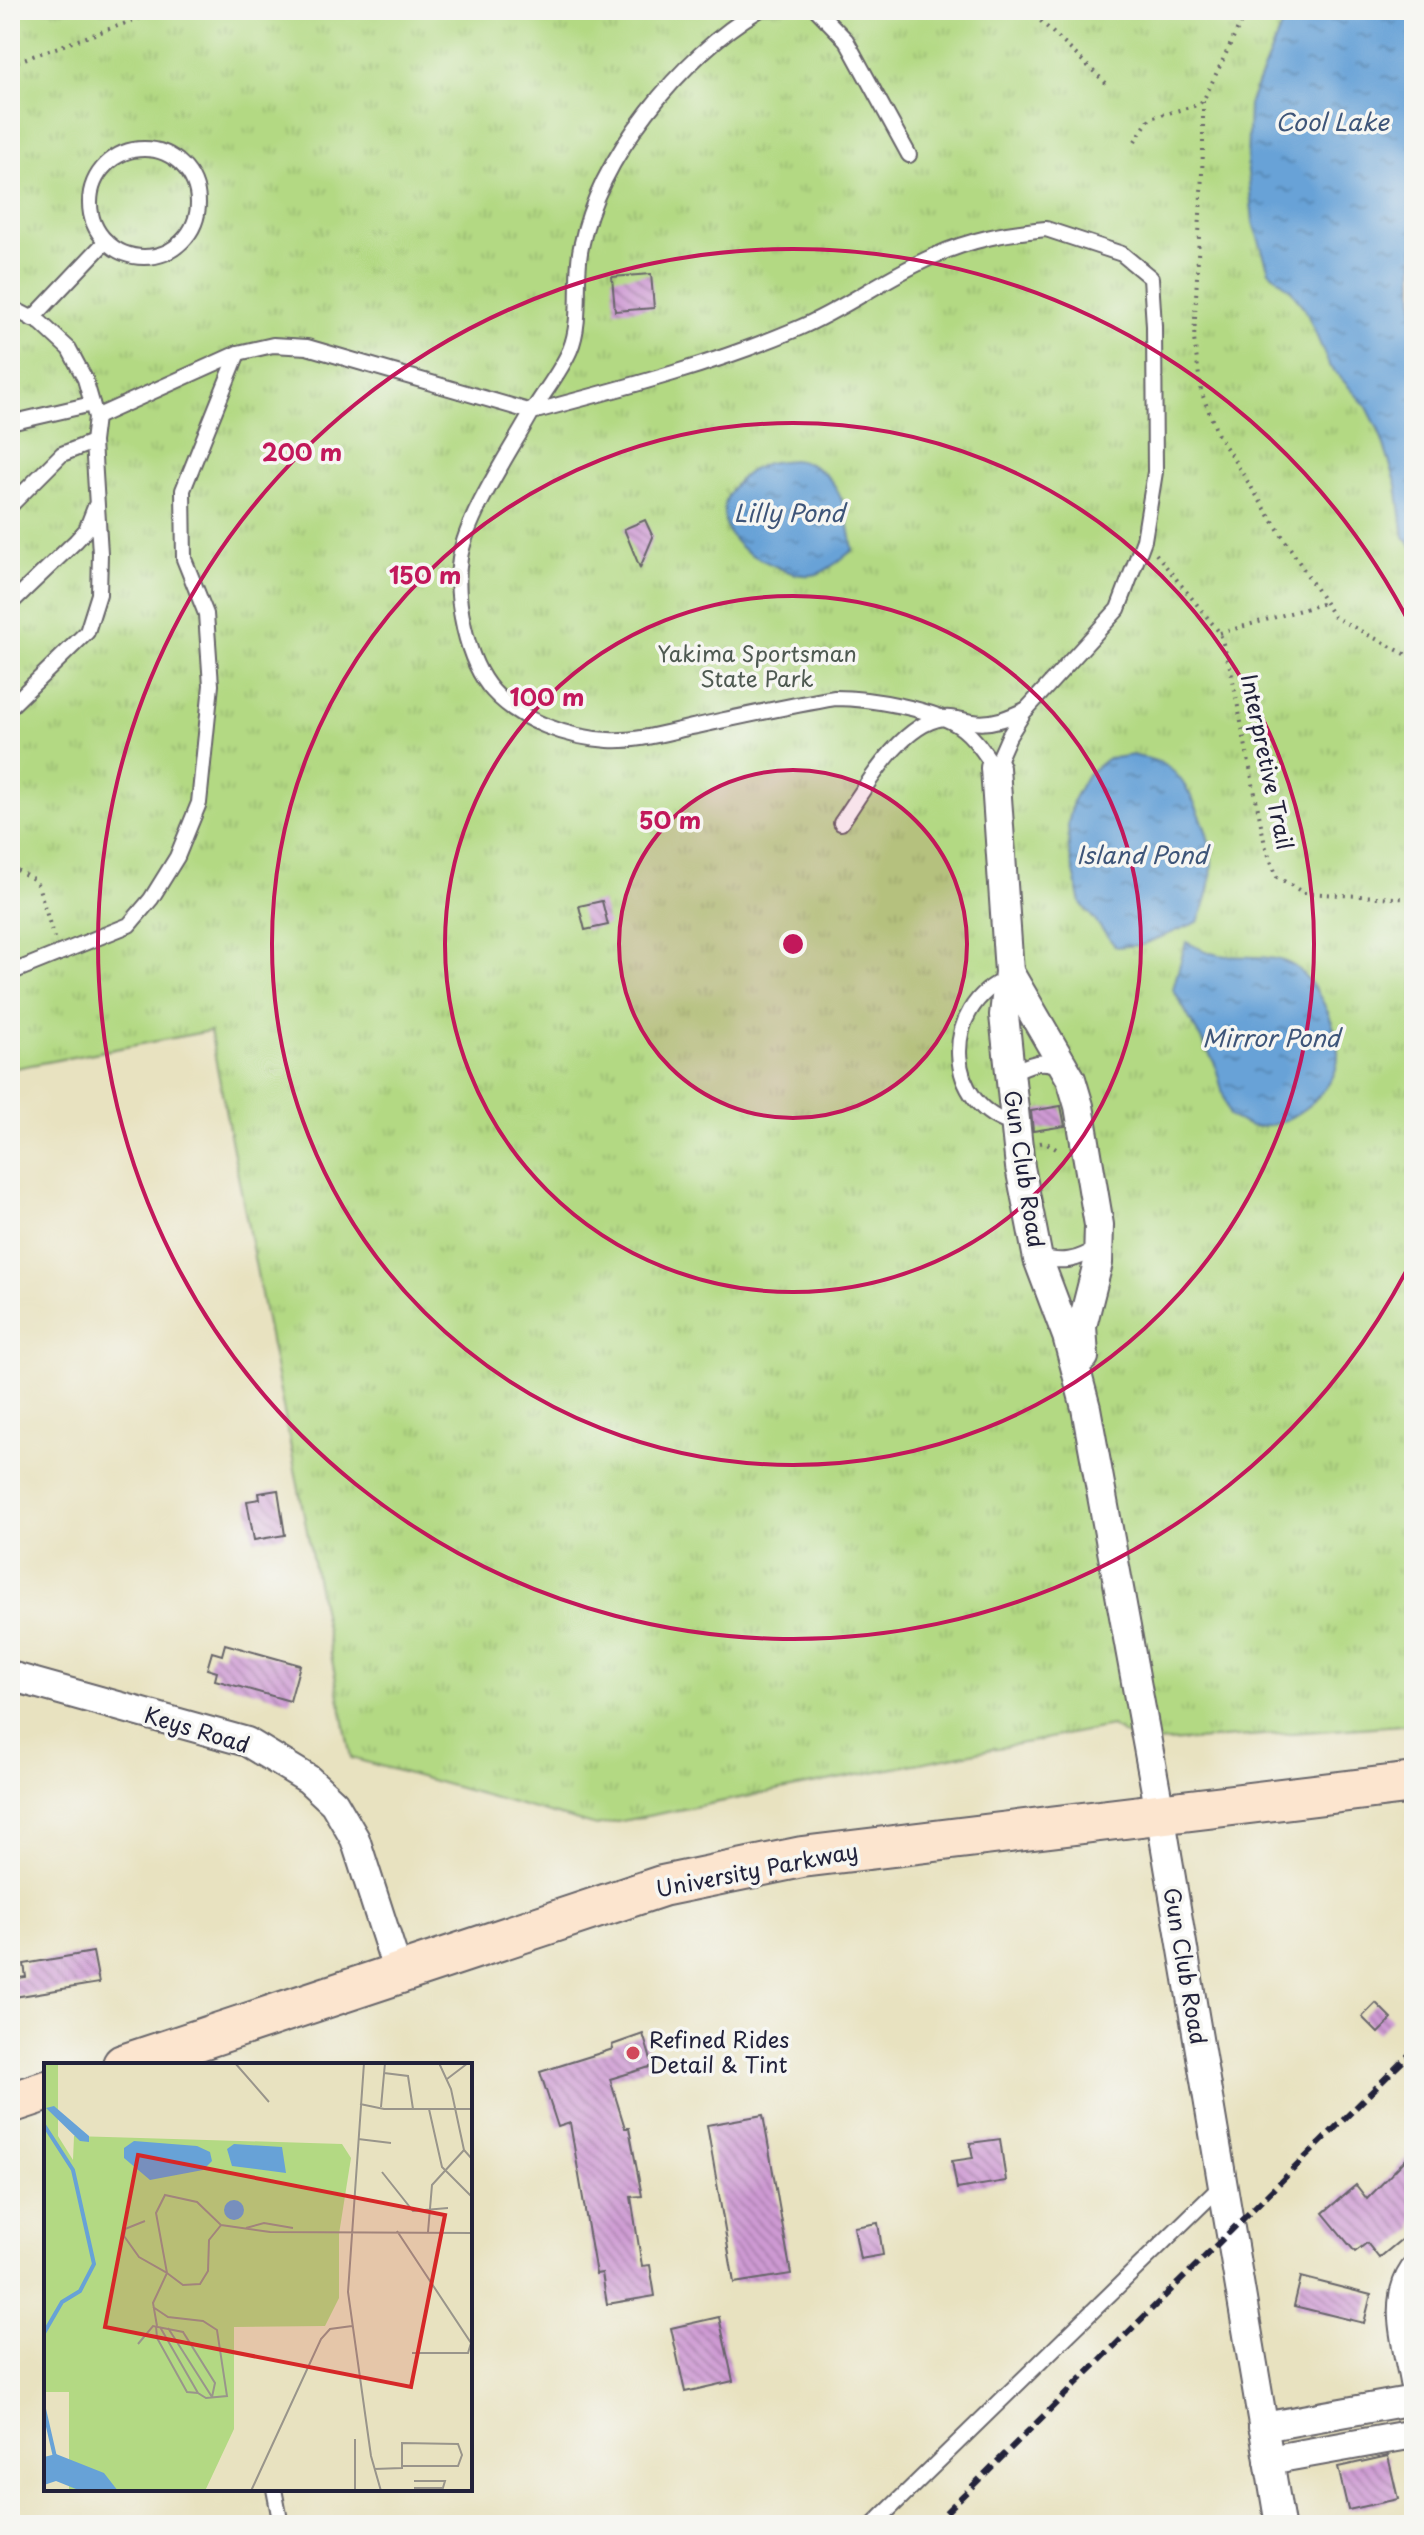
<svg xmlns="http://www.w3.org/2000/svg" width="1424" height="2535" font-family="'Playpen Sans',sans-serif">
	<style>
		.park { fill: url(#park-tufts); stroke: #6a7e5f; stroke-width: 2 }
		.water { fill: url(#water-ripples); stroke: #446289; stroke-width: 2 }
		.building { fill: url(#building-back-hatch) }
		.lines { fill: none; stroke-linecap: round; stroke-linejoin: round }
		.service-casing { stroke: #67656a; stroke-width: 18 }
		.minor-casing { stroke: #67656a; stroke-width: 32 }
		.secondary-casing { stroke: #67656a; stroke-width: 44 }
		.path { stroke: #67656a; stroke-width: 4; stroke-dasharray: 2 6; stroke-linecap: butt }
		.service { stroke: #fff; stroke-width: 14 }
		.minor { stroke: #fff; stroke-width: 28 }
		.secondary { stroke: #fce5cf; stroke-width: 40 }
		.rail { stroke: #22223b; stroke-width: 6; stroke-dasharray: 12 6; stroke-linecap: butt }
		.ring { fill: none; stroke: #c2185b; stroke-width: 4 }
		.poi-dot { fill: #d1495b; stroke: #f6f6f2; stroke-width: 3 }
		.labels { text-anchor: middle; stroke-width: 7; stroke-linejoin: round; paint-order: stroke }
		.park-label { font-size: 22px; fill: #4e5951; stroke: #f6f6f2 }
		.street-label { font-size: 22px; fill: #22223b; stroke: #f6f6f2 }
		.poi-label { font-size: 22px; fill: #22223b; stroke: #f6f6f2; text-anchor: start }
		.water-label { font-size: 24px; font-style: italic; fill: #3e5579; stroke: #f6f6f2 }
		.inset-river { fill: none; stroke: #67a2d7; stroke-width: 4 }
		.inset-road { fill: none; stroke: #99958b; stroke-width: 2 }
		.view { fill: #d62828; fill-opacity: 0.15; stroke: #d62828; stroke-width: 4 }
		.inset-edge { fill: none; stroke: #22223b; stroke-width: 4 }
		.centre { fill: #c2185b; stroke: #f6f6f2; stroke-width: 4 }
		.ring-label { font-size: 24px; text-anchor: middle; font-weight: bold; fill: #c2185b; stroke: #f6f6f2; stroke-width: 7; stroke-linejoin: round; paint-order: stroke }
	</style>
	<defs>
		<pattern id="park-tufts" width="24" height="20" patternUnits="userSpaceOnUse" patternTransform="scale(2)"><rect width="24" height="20" fill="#b3d983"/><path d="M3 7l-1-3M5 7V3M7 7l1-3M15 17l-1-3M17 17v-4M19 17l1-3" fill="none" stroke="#9aba72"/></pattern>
		<pattern id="water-ripples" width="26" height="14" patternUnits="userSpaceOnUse" patternTransform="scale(2)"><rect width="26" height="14" fill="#67a2d7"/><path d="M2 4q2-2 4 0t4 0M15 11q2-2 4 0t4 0" fill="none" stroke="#5484b0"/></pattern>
		<pattern id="building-back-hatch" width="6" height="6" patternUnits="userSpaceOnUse" patternTransform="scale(2)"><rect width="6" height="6" fill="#ce9ad3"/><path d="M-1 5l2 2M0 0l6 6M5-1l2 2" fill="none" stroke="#a77dac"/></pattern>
	</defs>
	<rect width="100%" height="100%" fill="#f6f6f2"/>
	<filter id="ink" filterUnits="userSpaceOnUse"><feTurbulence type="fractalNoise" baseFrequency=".0125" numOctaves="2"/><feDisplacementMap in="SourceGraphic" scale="16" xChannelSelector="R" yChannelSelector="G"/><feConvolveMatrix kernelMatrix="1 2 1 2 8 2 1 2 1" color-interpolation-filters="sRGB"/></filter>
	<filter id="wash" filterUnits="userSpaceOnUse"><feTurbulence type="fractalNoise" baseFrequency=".006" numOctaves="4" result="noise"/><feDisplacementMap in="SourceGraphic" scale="32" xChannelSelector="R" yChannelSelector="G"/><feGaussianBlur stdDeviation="1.8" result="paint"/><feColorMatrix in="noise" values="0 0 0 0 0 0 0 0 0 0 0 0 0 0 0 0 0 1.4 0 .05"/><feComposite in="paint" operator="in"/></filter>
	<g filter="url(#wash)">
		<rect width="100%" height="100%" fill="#e8e2c0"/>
		<!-- park -->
		<polygon class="park" points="10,10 1414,10 1414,1724 1141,1744 1111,1726 596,1826 351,1758 210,1031 10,1069"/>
		<!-- water -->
		<g class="water">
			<polygon points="1288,10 1414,10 1414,549 1404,537 1397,485 1379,431 1367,407 1329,365 1306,311 1291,290 1269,271 1253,222 1247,163 1249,104"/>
			<path d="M793 460C840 466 847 511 853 550 842 558 830 570 817 574 803 578 787 572 775 566 764 561 751 556 742 548 708 519 726 480 762 465 771 461 783 461 793 460Z"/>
			<path d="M1133 755C1142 758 1155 759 1163 764 1179 773 1186 787 1194 802 1216 846 1218 877 1198 922L1142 945 1116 947 1081 903 1069 851 1068 825 1073 800 1086 776 1107 759Z"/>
			<path d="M1186 942C1195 946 1205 952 1215 954 1241 961 1276 950 1299 970 1321 990 1343 1035 1337 1065 1331 1095 1283 1132 1252 1126 1245 1125 1236 1119 1229 1116L1215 1064 1173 989Z"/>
		</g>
		<g id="blocks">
			<!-- building -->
			<g class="building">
				<polygon points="651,274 654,308 615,311 612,277"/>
				<polygon points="645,520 653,537 640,568 624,529"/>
				<polygon points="602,901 608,925 585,930 579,906"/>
				<polygon points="1061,1106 1065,1126 1033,1131 1031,1111"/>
				<polygon points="278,1490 285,1535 254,1540 247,1501 260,1499 259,1493"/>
				<polygon points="225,1644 300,1665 290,1701 215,1680 217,1672 207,1669 212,1652 222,1655"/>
				<polygon points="93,1952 99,1983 14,1997 11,1979 26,1977 24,1964"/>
				<polygon points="1376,2003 1392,2019 1378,2033 1362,2017"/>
				<polygon points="643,2034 653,2066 610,2079 625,2128 629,2128 642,2196 631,2197 642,2266 650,2265 655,2296 607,2304 602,2273 596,2274 570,2123 558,2127 540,2072 613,2049 612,2045"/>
				<polygon points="763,2115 791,2274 734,2283 707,2125"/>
				<polygon points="1000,2139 1006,2181 957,2189 952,2161 973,2158 970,2143"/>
				<polygon points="1414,2151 1414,2229 1379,2258 1367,2243 1355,2252 1323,2213 1356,2185 1367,2199"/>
				<polygon points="878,2223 883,2255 860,2259 854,2227"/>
				<polygon points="1301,2277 1371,2295 1364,2323 1294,2306"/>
				<polygon points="719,2317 733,2381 685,2392 671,2328"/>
				<polygon points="1388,2456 1398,2499 1348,2510 1338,2467"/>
			</g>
		</g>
	</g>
	<g filter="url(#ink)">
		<use href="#blocks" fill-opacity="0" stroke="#67656a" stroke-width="2"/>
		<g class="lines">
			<!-- service casing -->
			<g class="service-casing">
				<g id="service">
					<polyline points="817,10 846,40 909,155"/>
					<circle cx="144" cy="203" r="54"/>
					<path d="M1046 229 1122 254 1151 278 1154 326 1155 472 1144 540 1118 609 1024 712 1009 736 995 768C985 754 977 740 963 729 938 709 867 698 835 698 787 706 739 717 692 727 665 733 635 742 608 740 569 738 520 721 493 691 466 661 454 597 460 558 466 517 511 450 532 412 623 388 713 365 799 328 846 308 887 276 934 256 972 239 1005 233 1046 229Z"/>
					<polyline points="10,307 41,323 69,349 85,379 96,417 93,442 100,553 99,594 87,632 10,707"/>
					<polyline points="32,319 106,241"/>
					<path d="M96 417 238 353 273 345 307 347 532 412C544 392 561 371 570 350 583 319 574 279 581 247 599 157 681 56 759 10"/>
					<polyline points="10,423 92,404"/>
					<polyline points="10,506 62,454 93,442"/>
					<polyline points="10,604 76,541 86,530 95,507"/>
					<path d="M841 823C864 790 900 724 943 718 952 716 964 721 973 722 993 725 1010 717 1027 709"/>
					<polyline points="10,973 129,925 151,899 177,857 199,803 211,685 206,614 184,559 183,490 238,353"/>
					<path d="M1008 978C940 1006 943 1107 1016 1125"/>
					<path d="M1010 1074C1028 1064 1042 1058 1061 1067"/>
					<path d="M1037 1256C1061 1264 1078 1261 1098 1247"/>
					<polyline points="274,2489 281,2525"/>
					<polyline points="873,2525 1222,2185"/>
				</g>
			</g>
			<!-- minor casing -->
			<g class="minor-casing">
				<g id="minor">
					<polyline points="995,768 1009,972 1004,1015 1020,1167 1038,1259 1067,1336 1086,1408 1160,1813 1280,2525"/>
					<polyline points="1009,972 1071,1079 1079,1106 1099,1225 1098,1263 1082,1326 1084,1357"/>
					<polyline points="10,1676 247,1742 308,1779 334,1803 355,1839 398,1972"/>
					<path d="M1414 2271C1392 2303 1408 2346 1414 2382"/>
					<polyline points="1263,2427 1414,2400"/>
					<polyline points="1269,2460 1414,2434"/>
				</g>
			</g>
			<!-- secondary casing -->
			<g class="secondary-casing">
				<g id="secondary">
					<polyline points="123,2065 662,1886 802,1857 1414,1783"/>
					<polyline points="10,2103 46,2091"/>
				</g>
			</g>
			<!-- path -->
			<g class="path">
				<polyline points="1029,10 1108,85"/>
				<polyline points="10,64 163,10"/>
				<polyline points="1203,101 1203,152 1194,339 1201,391 1218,435 1334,617 1407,655 1414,656"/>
				<polyline points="1135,141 1150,118 1194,106 1203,101 1247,10"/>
				<polyline points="1156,554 1220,633 1231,671 1265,845 1277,877 1304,893 1414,899"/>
				<polyline points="1220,633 1325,603"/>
				<polyline points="10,866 33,879 38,885 54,938"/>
				<polyline points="1040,1143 1045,1142 1061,1152"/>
			</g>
			<!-- service -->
			<use href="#service" class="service"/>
			<!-- minor -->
			<use href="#minor" class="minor"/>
			<!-- secondary -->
			<use href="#secondary" class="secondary"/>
			<!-- rail -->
			<polyline class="rail" points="933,2525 1414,2050"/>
		</g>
	</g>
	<!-- distance rings -->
	<circle cx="793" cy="944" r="174" fill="#c2185b" fill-opacity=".12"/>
	<g class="ring">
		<circle cx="793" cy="944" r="174"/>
		<circle cx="793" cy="944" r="348"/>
		<circle cx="793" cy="944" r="521"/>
		<path d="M1412 1260A695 695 0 1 1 1412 628"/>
	</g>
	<!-- markers -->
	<circle class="poi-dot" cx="633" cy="2053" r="8"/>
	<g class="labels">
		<!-- park labels -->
		<g class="park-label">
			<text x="757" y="662">Yakima Sportsman<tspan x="757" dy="25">State Park</tspan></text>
		</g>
		<!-- street labels -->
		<g class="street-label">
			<text transform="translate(1267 762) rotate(78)" y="8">Interpretive Trail</text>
			<text transform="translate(1024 1169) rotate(81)" y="8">Gun Club Road</text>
			<text transform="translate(197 1730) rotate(17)" y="8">Keys Road</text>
			<text transform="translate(757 1870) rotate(-11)" y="8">University Parkway</text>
			<text transform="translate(1185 1966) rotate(80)" y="8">Gun Club Road</text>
		</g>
		<!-- poi labels -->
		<g class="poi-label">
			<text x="649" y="2048">Refined Rides<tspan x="649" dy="25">Detail &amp; Tint</tspan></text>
		</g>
		<!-- water labels -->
		<g class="water-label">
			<text x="1332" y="131">Cool Lake</text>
			<text x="789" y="522">Lilly Pond</text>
			<text x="1142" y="864">Island Pond</text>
			<text x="1271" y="1047">Mirror Pond</text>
		</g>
	</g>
	<!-- overview -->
	<g transform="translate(44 2063)">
		<rect width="428" height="428" fill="#e8e2c0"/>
		<path d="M0 0H14V73L29 97 30 73 298 81 307 95 295 171V235L281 263 190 264V366L161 428H25V329H0Z" fill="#b3d983"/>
		<path d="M10 43 45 73V79L36 78 2 45ZM90 78 153 83 166 89 168 98 159 107 106 117 80 95V85ZM190 81 238 84 242 110 188 103 183 86ZM180 147a10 10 0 1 1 20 0a10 10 0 1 1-20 0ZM12 391 60 410 74 428H37L12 418 0 422V394Z" fill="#67a2d7"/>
		<path class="inset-river" d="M0 62 29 107 50 201 36 228 18 239 0 270M0 346 11 394"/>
		<path class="inset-road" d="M191 0 225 39M320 0 304 229 327 393 337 428M395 0 407 26 420 87 428 96M340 10 364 13 369 46M403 16 424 0M316 41 340 46H428M337 44 341 0M385 46 398 104 428 134M314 76 347 80M338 109 369 148 404 145M121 132 153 139 177 162 165 177 164 208 156 221 139 222 123 210 112 150ZM101 158 81 166 80 173 95 194 123 210 109 240 113 263M177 162 226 169 428 170M202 165 220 160 249 165M353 168 427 280 424 290H368M384 169 388 122 420 87M109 244 124 254 159 258 173 267 183 333 162 335 154 330 116 264M112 263 113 275 143 329 154 330M124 265 168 334M94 281 109 263 139 269 171 320 168 334M330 406 358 405V380L414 381 418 392 414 403H358M370 418H401L398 428M370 425H398M207 428 277 276 286 266 308 263M311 428V376"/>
		<path class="view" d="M94 92 401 152 367 324 61 264Z"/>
		<rect width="428" height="428" class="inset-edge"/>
	</g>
	<circle cx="793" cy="944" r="12" class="centre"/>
	<g class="ring-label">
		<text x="302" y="461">200 m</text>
		<text x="425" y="584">150 m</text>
		<text x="547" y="706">100 m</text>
		<text x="670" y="829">50 m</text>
	</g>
	<!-- margin -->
	<rect width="1424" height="2535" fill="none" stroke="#f6f6f2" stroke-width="40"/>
</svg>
